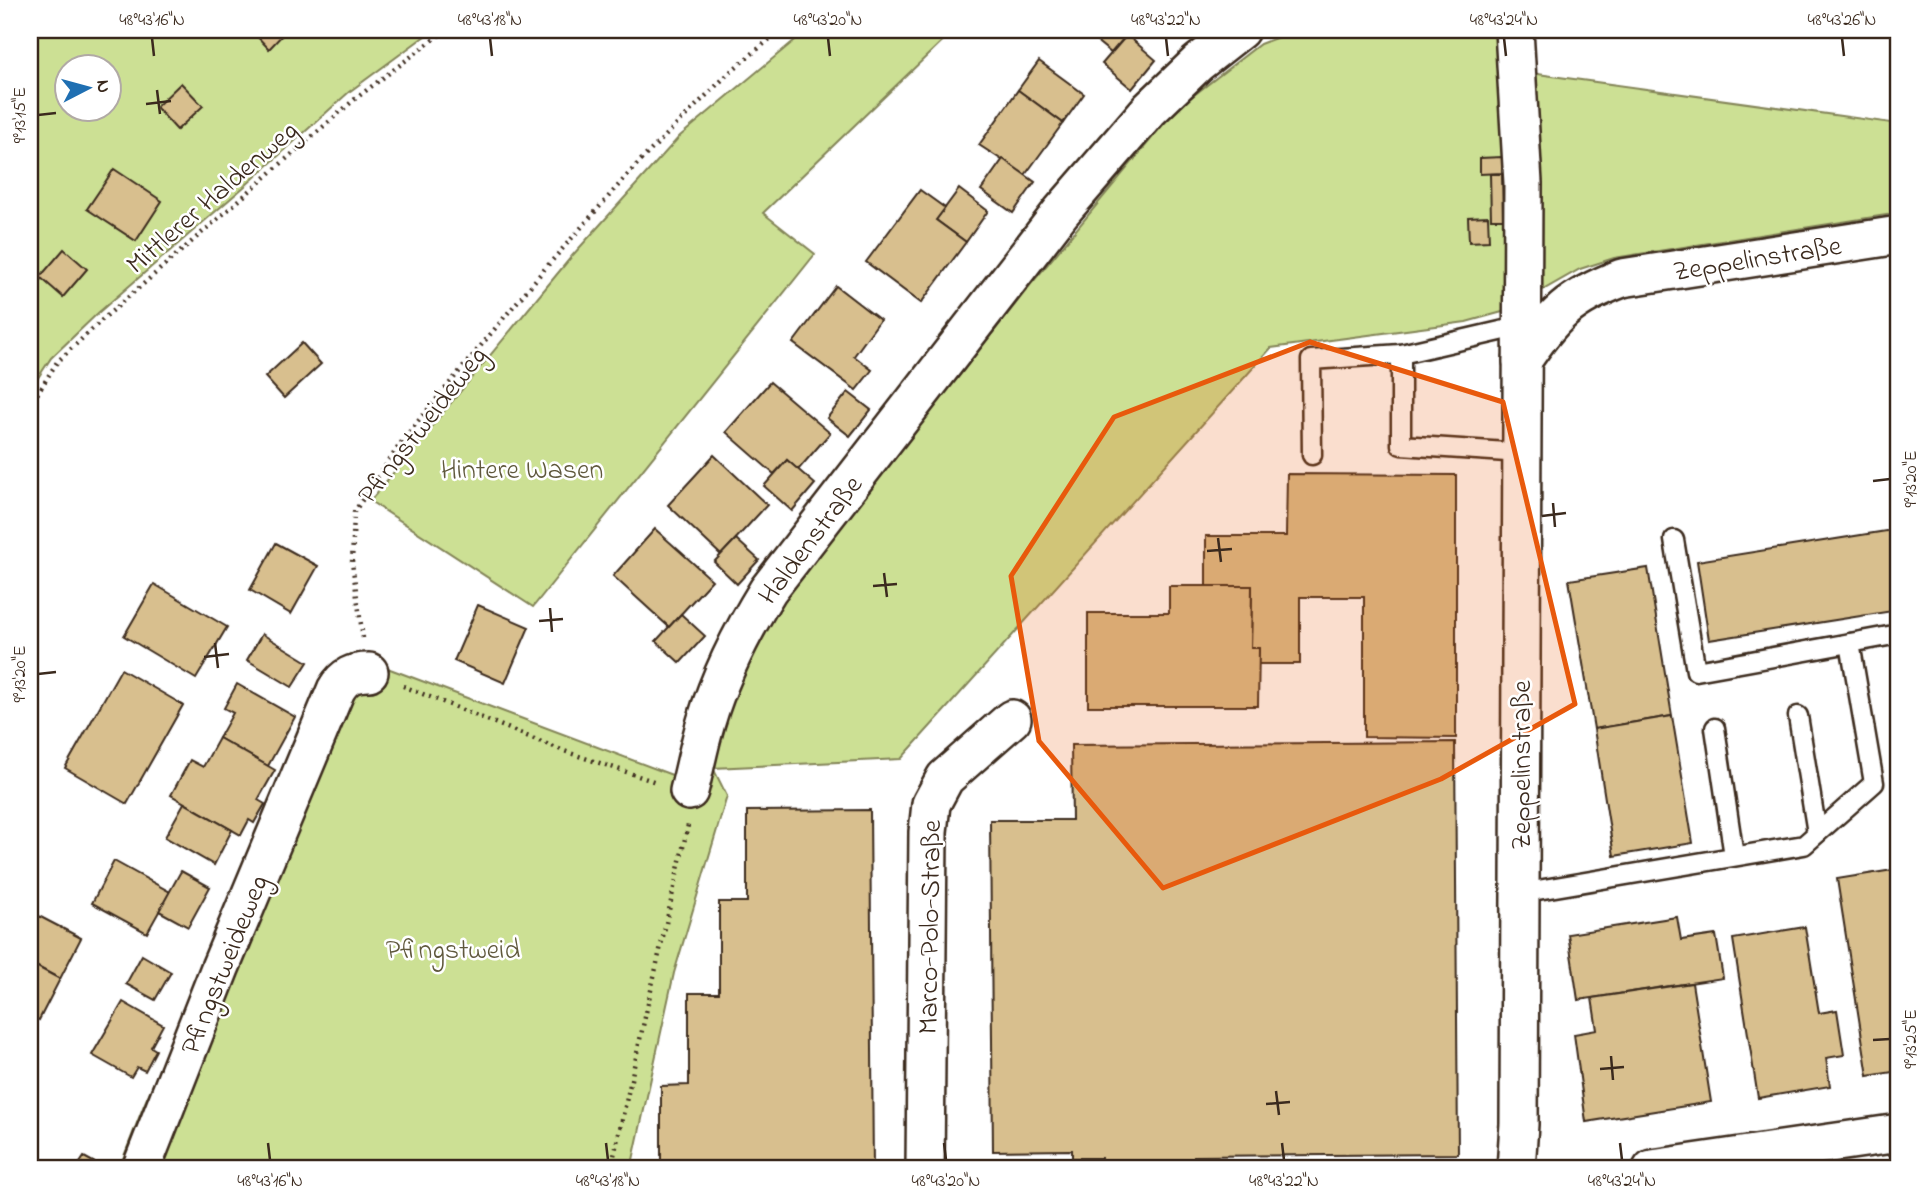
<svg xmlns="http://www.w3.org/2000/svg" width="1929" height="1199" font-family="'Indie Flower',sans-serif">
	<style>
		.green { fill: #cce094; stroke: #848559; stroke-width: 2; fill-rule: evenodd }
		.building { fill: #d8bf8e; stroke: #3b2a1e; stroke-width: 2 }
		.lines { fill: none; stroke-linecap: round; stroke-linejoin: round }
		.lane-casing { stroke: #3b2a1e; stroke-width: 23 }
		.street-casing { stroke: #3b2a1e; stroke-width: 42 }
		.path { stroke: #3b2a1e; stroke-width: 4.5; stroke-dasharray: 2 5; stroke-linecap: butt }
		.lane { stroke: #fff; stroke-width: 18 }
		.street { stroke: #fff; stroke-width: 37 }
		.marked { fill: #e8590c; fill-opacity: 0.2; stroke: #e8590c; stroke-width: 5; stroke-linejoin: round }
		.ticks { fill: none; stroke: #3b2a1e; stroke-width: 2.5 }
		.labels { text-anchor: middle; stroke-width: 5; stroke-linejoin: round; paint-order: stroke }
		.street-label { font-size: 28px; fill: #3b2a1e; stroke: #fff }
		.park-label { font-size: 28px; fill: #5f583c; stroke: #fff }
		.neatline { fill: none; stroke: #3b2a1e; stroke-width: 2.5 }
		.ticks-label { font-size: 18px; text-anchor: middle; fill: #3b2a1e }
	</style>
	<rect width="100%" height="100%" fill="#fff"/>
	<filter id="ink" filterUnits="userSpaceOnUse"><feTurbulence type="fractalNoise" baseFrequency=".0143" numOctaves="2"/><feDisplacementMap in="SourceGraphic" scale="14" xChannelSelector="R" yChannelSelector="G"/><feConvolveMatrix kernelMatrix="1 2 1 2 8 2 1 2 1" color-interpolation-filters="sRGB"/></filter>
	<g filter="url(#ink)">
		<!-- green -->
		<g class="green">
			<path d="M30 30H433L349 92 245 186 98 313 51 358 30 390ZM66 66H108V108H66Z"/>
			<polygon points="807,30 954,30 763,213 815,254 533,607 370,501 572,256 680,136"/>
			<polygon points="1297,30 1497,30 1502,69 1899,124 1899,213 1614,258 1580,269 1506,311 1466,322 1271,348 901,759 713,768 727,796 674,973 631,1169 119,1169 144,1105 332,672 350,654 680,778 719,727 740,672 792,587 1032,283 1176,109 1260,44"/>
		</g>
		<!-- building -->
		<g class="building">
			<polygon points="253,30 287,30 269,49 252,31"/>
			<polygon points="1083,30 1131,30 1111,53"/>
			<polygon points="1127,35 1156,60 1132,89 1102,64"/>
			<polygon points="1039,61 1084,94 1063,123 1018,90"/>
			<polygon points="181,83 203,106 177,130 156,107"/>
			<polygon points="1018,90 1063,123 1025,175 979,145"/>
			<polygon points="1502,157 1502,173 1480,174 1480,158"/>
			<polygon points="1003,159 1035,182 1013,213 981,190"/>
			<polygon points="114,169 162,201 136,241 87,209"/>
			<polygon points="1490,174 1502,174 1503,219 1491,219"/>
			<polygon points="959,189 988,211 966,242 936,220"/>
			<polygon points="920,190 945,208 936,220 966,242 921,303 866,262"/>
			<polygon points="1488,216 1489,241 1469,242 1468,217"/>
			<polygon points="64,249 87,269 63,297 40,277"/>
			<polygon points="836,286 880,320 854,356 872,370 856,390 793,343"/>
			<polygon points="302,343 321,364 284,398 265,377"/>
			<polygon points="770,382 830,433 798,470 787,460 774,474 726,432"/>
			<polygon points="848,392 871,410 850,436 827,418"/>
			<polygon points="714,455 767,505 721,555 668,505"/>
			<polygon points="787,460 815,484 792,511 764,486"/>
			<polygon points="1287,474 1456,475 1456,738 1364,737 1364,597 1300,597 1300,664 1258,664 1259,648 1251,648 1252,586 1206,586 1206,536 1286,536"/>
			<polygon points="655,529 712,580 669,627 613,576"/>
			<polygon points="1899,529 1899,610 1709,640 1697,561"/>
			<polygon points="736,539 759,560 737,584 714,562"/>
			<polygon points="276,543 318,566 291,614 250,590"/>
			<polygon points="1648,568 1672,716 1594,729 1569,580"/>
			<polygon points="154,584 227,627 196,679 124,636"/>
			<polygon points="1169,586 1252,586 1251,648 1259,648 1258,706 1088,706 1088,613 1169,613"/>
			<polygon points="478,605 529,627 505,683 454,661"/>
			<polygon points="681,614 705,636 680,663 656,641"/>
			<polygon points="262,634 308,662 292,687 247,660"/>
			<polygon points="121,669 183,705 127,804 65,768"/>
			<polygon points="237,684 295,717 268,766 219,738 233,713 224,708"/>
			<polygon points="1672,716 1693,843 1614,856 1594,729"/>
			<polygon points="219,738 275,770 258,800 265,804 254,823 249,820 241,835 171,795 190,760 203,767"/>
			<polygon points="1455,742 1458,1154 1194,1156 1194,1169 1101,1169 1101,1158 1072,1158 1072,1150 993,1151 990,820 1072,820 1071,745"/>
			<polygon points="184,803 232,830 214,865 165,837"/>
			<polygon points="870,810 873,1169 661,1169 661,1086 689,1085 689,993 719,993 719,902 747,902 747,811"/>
			<polygon points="114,861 170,892 147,933 92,903"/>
			<polygon points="1899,869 1899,1071 1868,1076 1837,879"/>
			<polygon points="181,871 210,887 188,927 159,911"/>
			<polygon points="33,913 81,938 60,979 30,963 30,919"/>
			<polygon points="1677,917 1681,940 1716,935 1723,978 1578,1000 1568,934"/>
			<polygon points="1805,927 1819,1013 1837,1010 1844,1055 1826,1058 1830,1086 1758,1098 1733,939"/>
			<polygon points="142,955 171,972 155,1000 126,984"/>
			<polygon points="30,963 60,979 39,1020 30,1015"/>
			<polygon points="1692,983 1711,1102 1586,1122 1574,1034 1597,1030 1592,998"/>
			<polygon points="123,1002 163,1025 151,1047 156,1050 145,1071 137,1067 131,1077 92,1055"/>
			<polygon points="84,1157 106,1169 76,1169"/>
		</g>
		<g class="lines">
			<!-- lane casing -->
			<g class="lane-casing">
				<g id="lane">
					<polyline points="1522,453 1401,445 1401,354 1522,326"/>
					<polyline points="1312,455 1311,360 1401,354"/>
					<polyline points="1674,540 1696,671 1850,643"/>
					<polyline points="1798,716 1817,833"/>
					<polyline points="1715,728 1734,856"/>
					<polyline points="1520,893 1804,845 1874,783 1850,643 1899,634"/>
				</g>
			</g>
			<!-- street casing -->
			<g class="street-casing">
				<g id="street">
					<polyline points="1514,30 1523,183 1519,1124 1516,1169"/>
					<path d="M1522 361C1553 315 1569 298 1622 278L1899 235"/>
					<path d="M689 791C695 768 699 745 706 722 720 675 742 632 768 590L1061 212 1149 110 1198 63 1240 30"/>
					<path d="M141 1169 220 968 336 690C344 676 353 672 369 672"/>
					<polyline points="925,1169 928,832 931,804 945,778 1012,719"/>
					<polyline points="1652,1169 1899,1133"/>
				</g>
			</g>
			<!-- path -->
			<g class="path">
				<polyline points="30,406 57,362 102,320 355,99 446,30"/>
				<polyline points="363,638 352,563 354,512 405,437 542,272 639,162 731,71 781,30"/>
				<polyline points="403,686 564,751 656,782"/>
				<polyline points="611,1169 688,825"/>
			</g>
			<!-- lane -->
			<use href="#lane" class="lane"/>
			<!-- street -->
			<use href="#street" class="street"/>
		</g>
	</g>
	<!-- marked area -->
	<path class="marked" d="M1310 342 1503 402 1575 704 1441 779 1163 888 1039 741 1011 576 1114 417Z"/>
	<!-- ticks -->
	<path class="ticks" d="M152 38 154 56M490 38 492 56M828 38 830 56M1166 38 1168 56M1504 38 1506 56M1842 38 1844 56M157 90 160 114M146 104 171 101M38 115 56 113M1873 481 1890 479M1553 503 1555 527M1542 516 1566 513M1218 538 1221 562M1207 551 1232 549M884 573 887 597M873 586 897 584M550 608 552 632M539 621 563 619M215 643 218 668M204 657 229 654M38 674 56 672M1873 1040 1890 1039M1611 1056 1613 1080M1600 1069 1624 1067M1276 1091 1279 1115M1266 1104 1290 1102M268 1143 270 1160M606 1143 608 1160M944 1143 946 1160M1282 1143 1284 1160M1620 1143 1622 1160"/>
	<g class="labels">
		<!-- street labels -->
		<g class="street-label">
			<text transform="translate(211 196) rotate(-41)" y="10">Mittlerer Haldenweg</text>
			<text transform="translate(1757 257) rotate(-9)" y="10">Zeppelinstraße</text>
			<text transform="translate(421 424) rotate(-52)" y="10">Pfingstweideweg</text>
			<text transform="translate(809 539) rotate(-53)" y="10">Haldenstraße</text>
			<text transform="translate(1520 765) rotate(-90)" y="10">Zeppelinstraße</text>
			<text transform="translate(928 927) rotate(-89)" y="10">Marco-Polo-Straße</text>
			<text transform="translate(223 964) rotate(-68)" y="10">Pfingstweideweg</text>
		</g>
		<!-- park labels -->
		<g class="park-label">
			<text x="522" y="478">Hintere Wasen</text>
			<text x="453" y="958">Pfingstweid</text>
		</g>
	</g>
	<!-- margin -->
	<rect width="1929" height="1199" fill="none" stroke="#fff" stroke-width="77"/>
	<!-- north arrow -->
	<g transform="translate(88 88) rotate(84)"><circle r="33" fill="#ffffff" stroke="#b1aaa5" stroke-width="2"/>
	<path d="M0-5L12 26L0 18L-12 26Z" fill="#1f6fb2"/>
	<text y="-10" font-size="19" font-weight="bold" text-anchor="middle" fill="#3b2a1e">N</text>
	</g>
	<rect x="38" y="38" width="1852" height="1122" class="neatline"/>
	<g class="ticks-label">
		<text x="152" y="25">48°43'16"N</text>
		<text x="490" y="25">48°43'18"N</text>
		<text x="828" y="25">48°43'20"N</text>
		<text x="1166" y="25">48°43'22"N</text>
		<text x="1504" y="25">48°43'24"N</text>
		<text x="1842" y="25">48°43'26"N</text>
		<text transform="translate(19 115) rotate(-90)" y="6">9°13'15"E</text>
		<text transform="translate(1910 479) rotate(-90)" y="6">9°13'20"E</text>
		<text transform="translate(19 674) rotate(-90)" y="6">9°13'20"E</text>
		<text transform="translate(1910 1039) rotate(-90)" y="6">9°13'25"E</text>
		<text x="270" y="1186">48°43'16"N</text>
		<text x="608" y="1186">48°43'18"N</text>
		<text x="946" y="1186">48°43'20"N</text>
		<text x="1284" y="1186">48°43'22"N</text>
		<text x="1622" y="1186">48°43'24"N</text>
	</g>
</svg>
